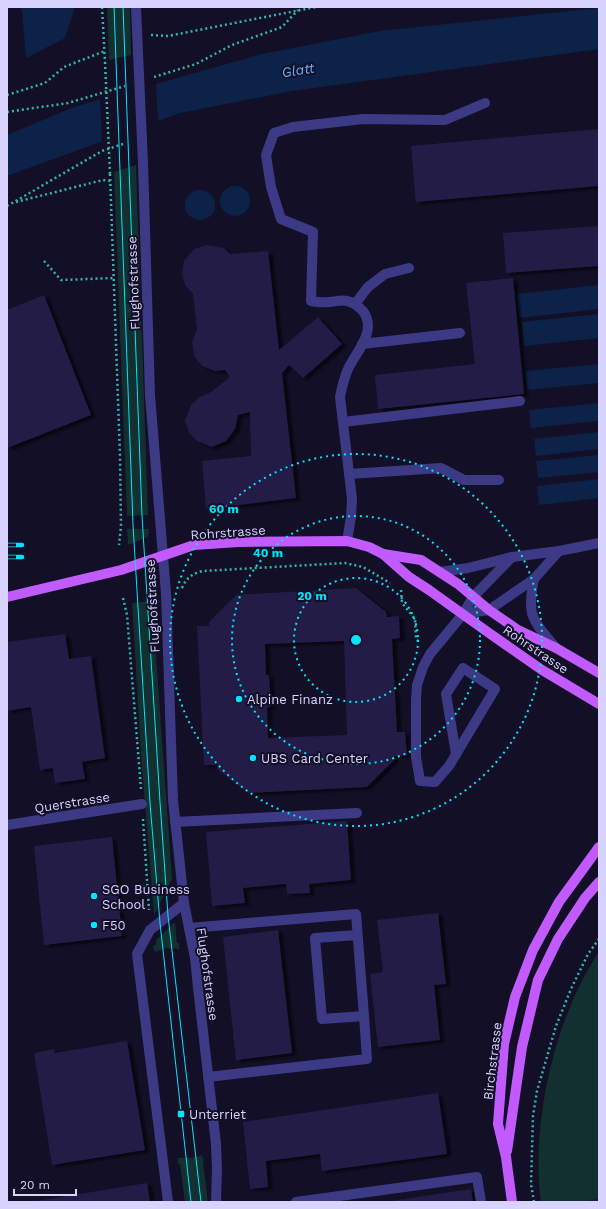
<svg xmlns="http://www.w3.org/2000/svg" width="606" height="1209" font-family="'Work Sans',sans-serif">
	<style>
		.green { fill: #12302f }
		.water { fill: #0c2248 }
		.pier { fill: #130f26 }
		.building { fill: #241b47; fill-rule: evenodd; filter: url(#shadow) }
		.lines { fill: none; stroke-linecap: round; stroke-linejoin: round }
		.path { stroke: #2fb8b0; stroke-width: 2.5; stroke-dasharray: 2 3; stroke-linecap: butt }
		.minor { stroke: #3d3a85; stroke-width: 10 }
		.major { stroke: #c25bff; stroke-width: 10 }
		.tram { stroke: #00e5ff; stroke-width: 1 }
		.rail-casing { stroke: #00e5ff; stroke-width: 4.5 }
		.rail { stroke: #130f26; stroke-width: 3; stroke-dasharray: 9; stroke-linecap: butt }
		.path-bridge { stroke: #2fb8b0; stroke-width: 2.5; stroke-dasharray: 2 3; stroke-linecap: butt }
		.minor-bridge { stroke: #3d3a85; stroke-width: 10 }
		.ring { fill: none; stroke: #00e5ff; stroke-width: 2; stroke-dasharray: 2 4 }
		.poi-dot { fill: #00e5ff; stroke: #130f26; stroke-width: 1.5 }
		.labels { text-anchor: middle; stroke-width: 4; stroke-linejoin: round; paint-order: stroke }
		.street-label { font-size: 13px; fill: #d9d4ff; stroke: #130f26 }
		.poi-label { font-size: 13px; fill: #d9d4ff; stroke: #130f26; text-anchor: start }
		.water-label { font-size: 14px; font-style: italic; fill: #62b6ff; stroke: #130f26 }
		.centre { fill: #00e5ff; stroke: #130f26; stroke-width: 2 }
		.ring-label { font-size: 12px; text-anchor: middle; font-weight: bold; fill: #00e5ff; stroke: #130f26; stroke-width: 4; stroke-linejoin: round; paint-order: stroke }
	</style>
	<defs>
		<filter id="shadow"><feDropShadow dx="4.5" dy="2.5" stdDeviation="1" flood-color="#0009"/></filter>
	</defs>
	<rect width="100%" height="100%" fill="#130f26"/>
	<!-- green -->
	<g class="green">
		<polygon points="107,7 130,7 131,55 109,60"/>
		<polygon points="136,165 148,515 127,516 114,172"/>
		<polygon points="127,529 149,529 148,537 128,545"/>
		<polygon points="152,601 172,879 154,915 141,754 132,603"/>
		<polygon points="175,922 177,943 179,943 179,949 166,948 155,952 153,946 156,945 156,940"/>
		<path d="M599 952V1199L582 1202H541C530 1125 555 1016 599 952Z"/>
		<polygon points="202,1155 204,1161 203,1162 208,1202 185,1202 180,1164 178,1164 178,1158 190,1158"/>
	</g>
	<!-- water -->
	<g class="water">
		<polygon points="19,7 75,7 65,38 26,58 22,11"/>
		<polygon points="599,8 599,49 292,91 180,113 7,176 7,135 74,107 262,54 380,31"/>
		<circle cx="235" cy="201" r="15"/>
		<circle cx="200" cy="205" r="15"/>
		<polygon points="599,285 599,309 519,318 517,294"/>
		<polygon points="599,314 599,338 524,346 522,322"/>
		<polygon points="599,364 599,383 527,390 525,371"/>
		<polygon points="599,403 599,421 531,428 529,410"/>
		<polygon points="599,432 599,449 536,456 534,439"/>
		<polygon points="599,455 599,472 538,478 536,461"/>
		<polygon points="599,479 599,498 539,505 537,486"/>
	</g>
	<!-- pier -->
	<polygon class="pier" points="156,82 158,123 102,143 100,98"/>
	<!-- building -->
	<g class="building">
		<polygon points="599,129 599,186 416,202 411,146"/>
		<polygon points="599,226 599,266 506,273 503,233"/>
		<polygon points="206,245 224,248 230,254 268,251 279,350 318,317 342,344 303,378 289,365 282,373 296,498 206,509 202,461 251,456 250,412 238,415 235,429 226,441 212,447 197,441 189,433 185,421 191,405 200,397 211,392 230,377 225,370 215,371 202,366 194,356 192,342 197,329 193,294 185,285 182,275 184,261 194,249"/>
		<polygon points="513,278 524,394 378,409 375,375 475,364 466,283"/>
		<polygon points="44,295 91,415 7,448 7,310"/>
		<path d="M356 588 386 612 387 617 399 616 400 638 392 639 397 732H405L407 755 394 756 395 759 367 787 248 793 217 769V765H204L197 626H209V622L236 595ZM344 641 347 735 268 738 267 707H271L269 675H266L265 644Z"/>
		<polygon points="65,634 69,659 91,656 105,758 82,762 85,779 55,783 53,768 40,770 31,707 7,711 7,642"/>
		<polygon points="347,821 351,880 309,884 310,893 287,894 286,884 243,888 245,903 212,906 206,832"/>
		<polygon points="112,837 122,936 44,945 34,846"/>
		<polygon points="438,913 446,984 434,985 440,1040 378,1047 370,974 383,972 377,920"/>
		<polygon points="278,930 292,1053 236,1060 223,937"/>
		<polygon points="127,1041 145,1150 52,1165 34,1053 54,1049 55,1053"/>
		<polygon points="438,1093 447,1154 322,1171 320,1154 266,1161 268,1187 250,1189 243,1122"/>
		<polygon points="147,1183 150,1202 37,1202 37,1201"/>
		<polygon points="471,1189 473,1202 392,1202 391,1201"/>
		<polygon points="599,1199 599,1202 588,1202 588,1201"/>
	</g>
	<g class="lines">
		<!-- path -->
		<g class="path">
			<polyline points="7,7 8,7"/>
			<polyline points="102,7 105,62"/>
			<polyline points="151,35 168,36 316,7"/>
			<polyline points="154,77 196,64 232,45 282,27 298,10"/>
			<polyline points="7,95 45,83 64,67 105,51"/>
			<polyline points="7,112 68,103 125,86"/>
			<polyline points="110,174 120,456 121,526 119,545"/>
			<polyline points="16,202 103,180 110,181"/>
			<polyline points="7,206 102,151 126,143"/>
			<polyline points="44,261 61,280 114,278"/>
			<path d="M182 588C186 578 193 573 203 571L345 563 363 567 390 583"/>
			<polyline points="401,590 402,603 415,619 416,639 420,643"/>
			<polyline points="123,598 127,615 141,789"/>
			<polyline points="143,819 149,910"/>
			<polyline points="534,1202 531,1184 533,1116 537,1091 556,1026 571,989 588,954 599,939"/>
		</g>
		<!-- minor -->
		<g class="minor">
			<polyline points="136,7 138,53"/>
			<polyline points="143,163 150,395 166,593 173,800 184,903 195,958 198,988 216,1144 217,1169 216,1202"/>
			<polyline points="355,304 368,287 385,274 409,268"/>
			<polyline points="362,344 460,333"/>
			<polyline points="343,422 520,401"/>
			<polyline points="349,474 441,468 464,480 499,480"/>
			<path d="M347 541 351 517 352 499 340 397C342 387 344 377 349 367 358 350 377 330 363 311 359 307 353 302 347 301 341 299 335 302 329 302 322 303 317 302 311 301L313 232 281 219 271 187 266 155 274 133 293 127 363 119 445 120 485 103"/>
			<polyline points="440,572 468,568 512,557 559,551 599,543"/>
			<path d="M534 579C526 617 533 620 556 648"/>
			<polyline points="463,614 489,610 534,579 559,551"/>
			<polyline points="456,754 446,694 463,668 495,689 449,766 435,782 420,781 416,757 416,699 417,685 423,667 430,654 463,614 473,597 512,557"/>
			<polyline points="175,822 357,813"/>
			<polyline points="7,825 142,804"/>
			<polyline points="189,928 356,914 364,1016 322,1019 315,938 357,935"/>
			<polyline points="208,1077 367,1059 364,1016"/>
			<polyline points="168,1202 137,954 150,930 184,903"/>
			<polyline points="296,1202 477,1177 481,1202"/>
		</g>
		<!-- major -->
		<g class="major">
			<polyline points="383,554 421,560 458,584 489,610 518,630 556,648 599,673"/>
			<polyline points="7,597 121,570 194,545 238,542 347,541 369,547 383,554 409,577 429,590 489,633 542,670 599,704"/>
			<polyline points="507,1151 522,1047 538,980 558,939 585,898 599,882"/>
			<polyline points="512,1202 506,1157 498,1124 504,1044 515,997 533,950 559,902 599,847"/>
		</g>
		<!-- tram -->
		<g class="tram">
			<polyline points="114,7 133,525 150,803 160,923 191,1202"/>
			<polyline points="123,7 142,516 160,802 168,916 201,1202"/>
		</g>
		<!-- rail casing -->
		<g class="rail-casing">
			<g id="rail">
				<polyline points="7,545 22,545"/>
				<polyline points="7,557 22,557"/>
			</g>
		</g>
		<!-- rail -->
		<use href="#rail" class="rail"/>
		<!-- path-bridge -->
		<polyline class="path-bridge" points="105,62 110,174"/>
		<!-- minor-bridge -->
		<polyline class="minor-bridge" points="138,53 143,163"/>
	</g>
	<!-- distance rings -->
	<g class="ring">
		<circle cx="356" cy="640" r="62"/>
		<circle cx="356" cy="640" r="124"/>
		<circle cx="356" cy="640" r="186"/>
	</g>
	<!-- markers -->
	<g class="poi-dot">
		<circle cx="239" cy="699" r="4"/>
		<circle cx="253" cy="758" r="4"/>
		<circle cx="94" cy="896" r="4"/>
		<circle cx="94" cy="925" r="4"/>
		<rect x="177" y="1110" width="8" height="8" rx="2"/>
	</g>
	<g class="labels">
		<!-- street labels -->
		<g class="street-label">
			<text transform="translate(133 283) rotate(-92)" y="5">Flughofstrasse</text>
			<text transform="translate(228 532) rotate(-4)" y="5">Rohrstrasse</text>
			<text transform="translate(152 606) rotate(-93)" y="5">Flughofstrasse</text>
			<text transform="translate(536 649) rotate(34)" y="5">Rohrstrasse</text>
			<text transform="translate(72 802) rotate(-9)" y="5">Querstrasse</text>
			<text transform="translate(208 974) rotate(82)" y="5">Flughofstrasse</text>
			<text transform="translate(492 1061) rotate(-83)" y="5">Birchstrasse</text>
		</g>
		<!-- poi labels -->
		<g class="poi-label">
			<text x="247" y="704">Alpine Finanz</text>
			<text x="261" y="763">UBS Card Center</text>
			<text x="102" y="894">SGO Business<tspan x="102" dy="15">School</tspan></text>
			<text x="102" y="930">F50</text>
			<text x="189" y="1119">Unterriet</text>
		</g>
		<!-- water labels -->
		<g class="water-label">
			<text transform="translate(298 70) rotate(-9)" y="5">Glatt</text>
		</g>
	</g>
	<circle cx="356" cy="640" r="6" class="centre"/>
	<g class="ring-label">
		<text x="224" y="513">60 m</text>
		<text x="268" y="557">40 m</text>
		<text x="312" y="600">20 m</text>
	</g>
	<!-- border -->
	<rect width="606" height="1209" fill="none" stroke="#d9d4ff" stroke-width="16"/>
	<!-- scale -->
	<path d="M14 1189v6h62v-6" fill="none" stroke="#d9d4ff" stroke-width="2"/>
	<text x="20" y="1189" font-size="12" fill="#d9d4ff" stroke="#130f26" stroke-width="3" paint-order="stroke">20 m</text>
</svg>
